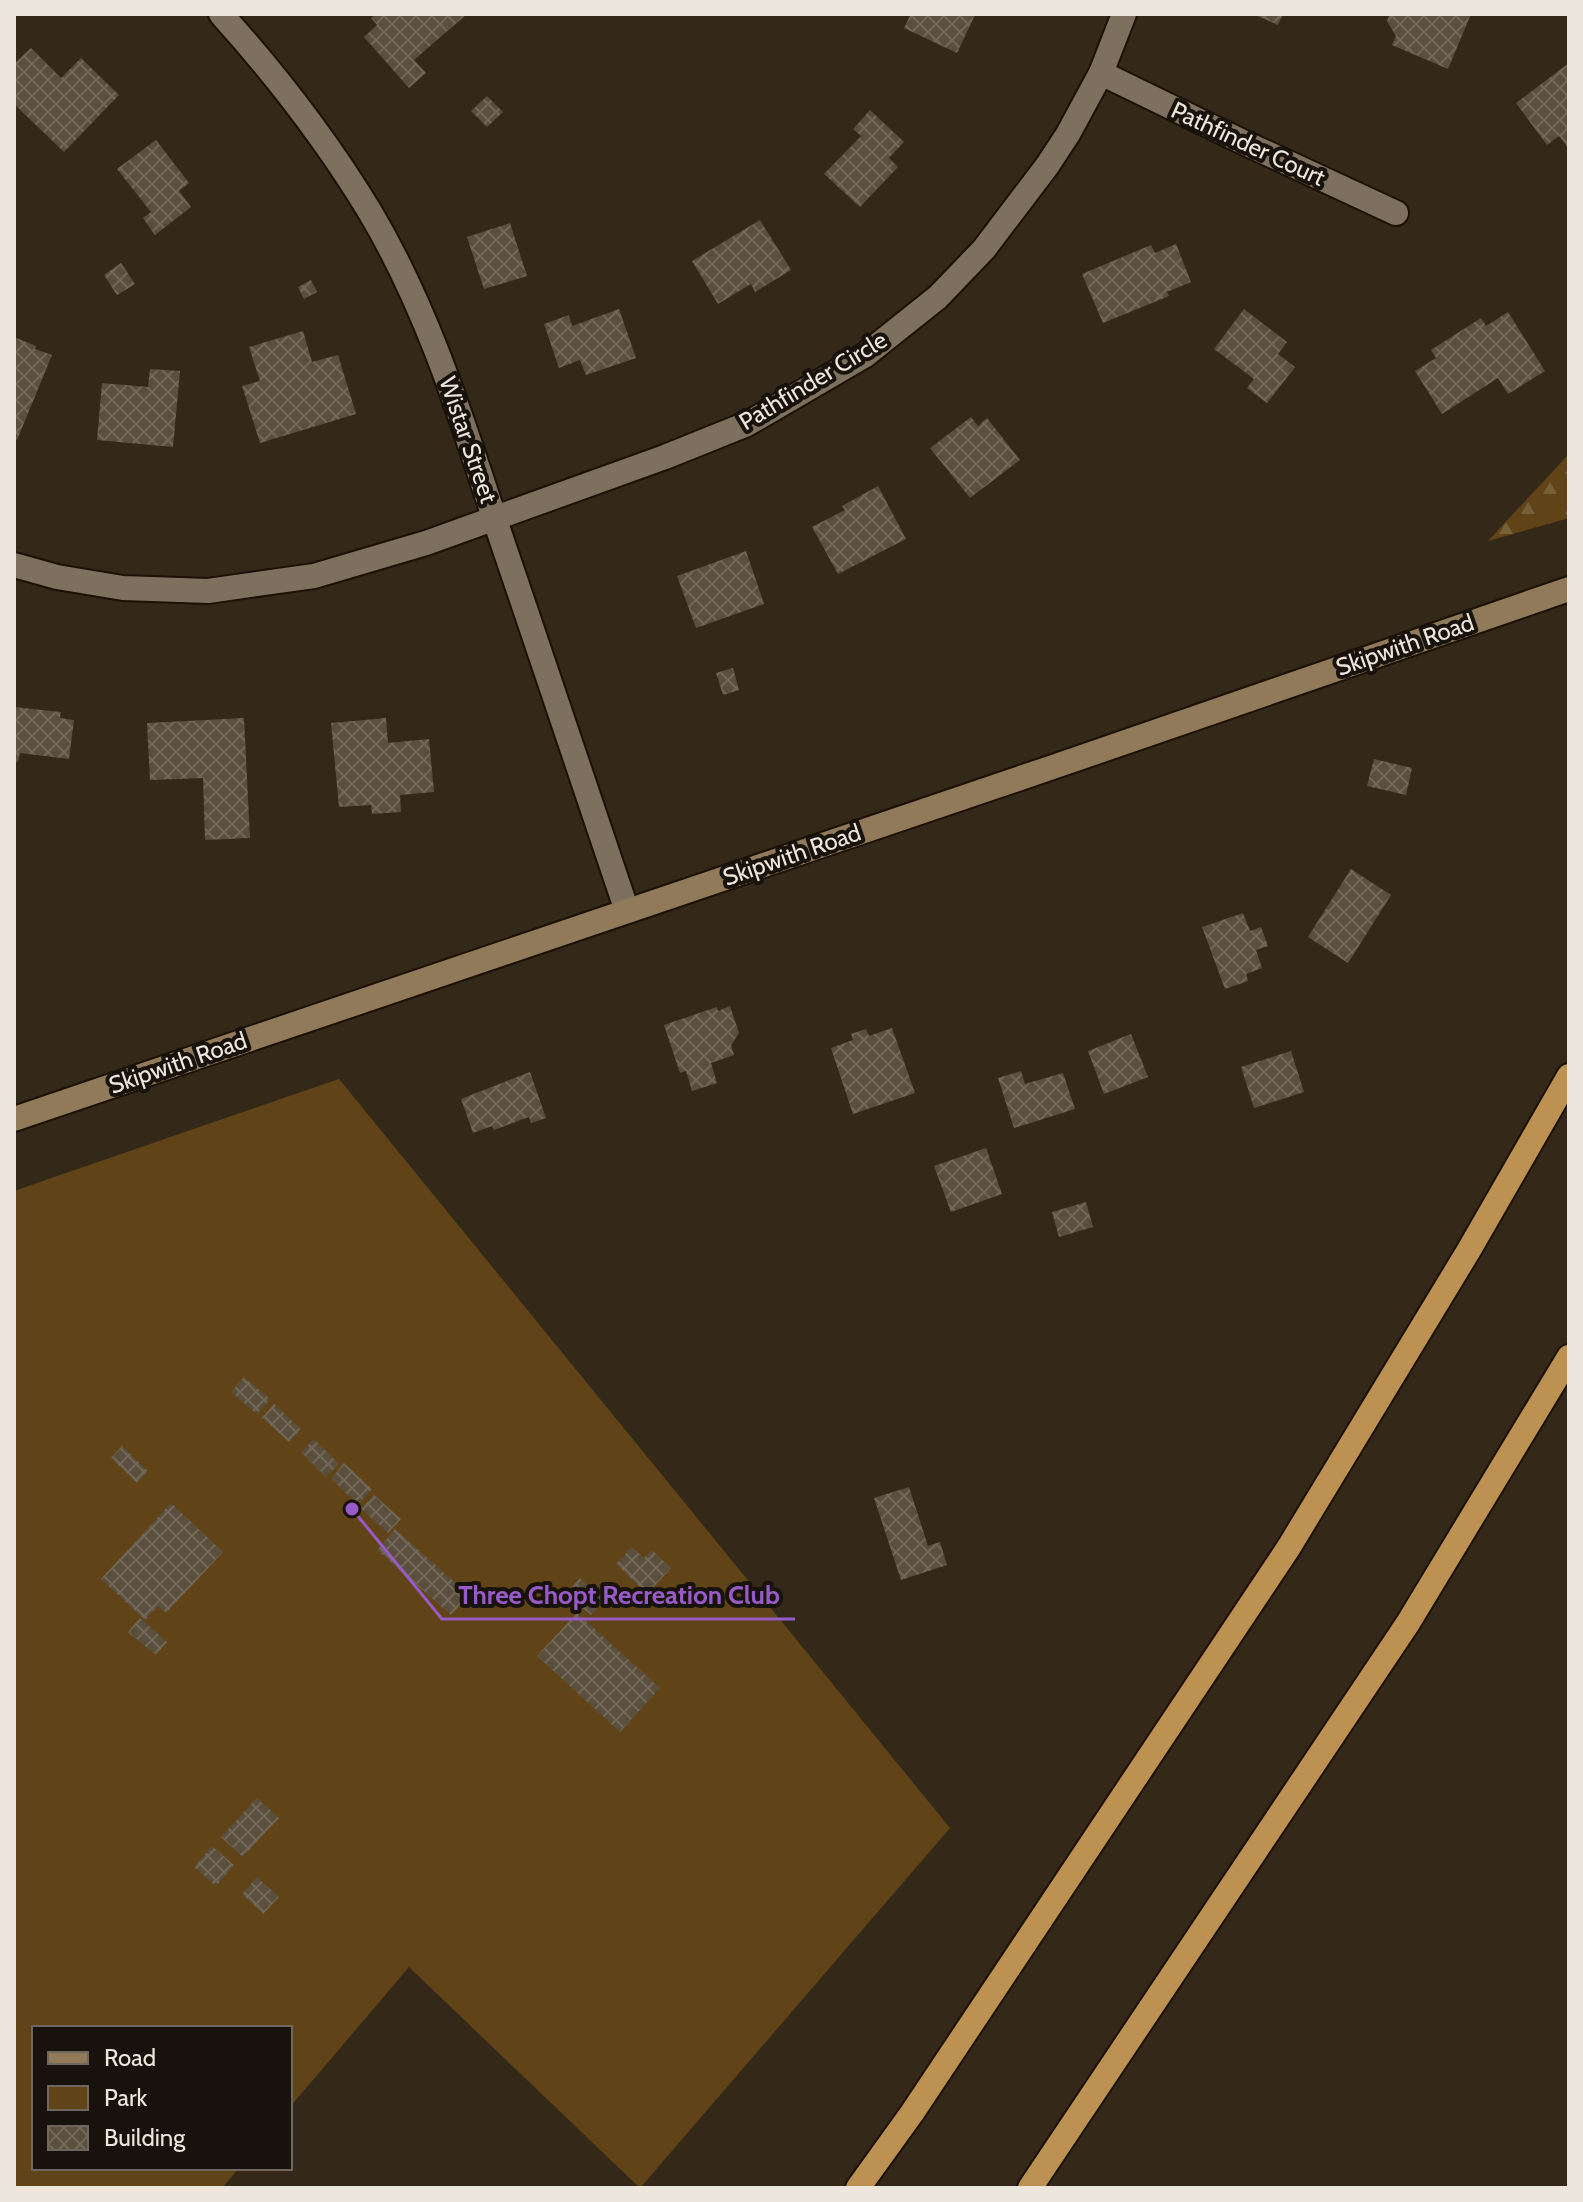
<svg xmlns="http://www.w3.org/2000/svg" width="1583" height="2202" font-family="Cabin,sans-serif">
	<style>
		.green { fill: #604417 }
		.forest { fill: url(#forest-firs) }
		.building { fill: url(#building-cross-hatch) }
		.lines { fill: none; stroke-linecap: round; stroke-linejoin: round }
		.minor-casing { stroke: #1b1104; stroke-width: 28 }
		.secondary-casing { stroke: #1b1104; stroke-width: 28 }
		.motorway-casing { stroke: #1b1104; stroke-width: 28 }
		.minor { stroke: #7d705e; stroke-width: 24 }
		.secondary { stroke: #907a5a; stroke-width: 24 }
		.motorway { stroke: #bc9152; stroke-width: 24 }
		.labels { text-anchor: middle; stroke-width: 8; stroke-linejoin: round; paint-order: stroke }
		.street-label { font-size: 24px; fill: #ede6dc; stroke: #17120b }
		.leader { fill: none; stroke: #985ac6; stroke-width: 3 }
		.callout-dot { fill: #985ac6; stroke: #17120b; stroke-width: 3 }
		.callout-label { font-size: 26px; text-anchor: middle; font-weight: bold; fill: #985ac6; stroke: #17120b; stroke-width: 8; stroke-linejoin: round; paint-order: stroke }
	</style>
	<defs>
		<pattern id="forest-firs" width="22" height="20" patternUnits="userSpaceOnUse" patternTransform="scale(2)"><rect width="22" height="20" fill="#604417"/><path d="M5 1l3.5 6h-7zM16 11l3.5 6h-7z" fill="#775f38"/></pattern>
		<pattern id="building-cross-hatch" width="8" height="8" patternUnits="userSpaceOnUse" patternTransform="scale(2)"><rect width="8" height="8" fill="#5a4e3d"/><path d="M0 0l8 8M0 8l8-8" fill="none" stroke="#726858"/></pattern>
	</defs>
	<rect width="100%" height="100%" fill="#342919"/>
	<!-- green -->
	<polygon class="green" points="339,1079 950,1828 640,2188 409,1967 290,2107 290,2028 34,2028 34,2168 239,2168 222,2188 14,2188 14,1191"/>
	<!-- forest -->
	<polygon class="forest" points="1569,454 1569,518 1488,541"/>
	<!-- building -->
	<g class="building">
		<polygon points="376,14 467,14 414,60 426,73 409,88 364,37 377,25 371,18"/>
		<polygon points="911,14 973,14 975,15 957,53 904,28"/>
		<polygon points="1253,14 1283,14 1278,25"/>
		<polygon points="1390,14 1471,14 1448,69 1392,45 1396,36 1387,21"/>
		<polygon points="31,48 61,78 81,58 119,95 64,152 14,104 14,64"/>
		<polygon points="1569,63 1569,149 1559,136 1547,145 1516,103"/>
		<polygon points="487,96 503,112 487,127 471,111"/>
		<polygon points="870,110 904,142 889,158 898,167 860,207 824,174 861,136 853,129"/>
		<polygon points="156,140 189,183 179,191 191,207 155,235 143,218 151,212 117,169"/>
		<polygon points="760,220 791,270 755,292 751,284 718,304 692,261"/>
		<polygon points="510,223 527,276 484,289 467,237"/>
		<polygon points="1176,244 1191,282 1167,292 1169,296 1103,323 1082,274 1151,245 1155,253"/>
		<polygon points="121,263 135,284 117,295 104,275"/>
		<polygon points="311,280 317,292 304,299 298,287"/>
		<polygon points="619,309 636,358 586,375 580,360 559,368 544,324 569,315 572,326"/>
		<polygon points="1244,309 1287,342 1278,354 1295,367 1267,403 1247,388 1254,379 1214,349"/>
		<polygon points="1508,312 1545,371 1508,394 1498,378 1442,414 1415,371 1436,358 1431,350 1481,318 1486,326"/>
		<polygon points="303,331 312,362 338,355 356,414 260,443 242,386 260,381 249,347"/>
		<polygon points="14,337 36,346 35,349 52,355 17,440 14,439"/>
		<polygon points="150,369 180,371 173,447 97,440 102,383 148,387"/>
		<polygon points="971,417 978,426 987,418 1020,460 970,498 930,448"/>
		<polygon points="878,486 906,539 838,574 812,527 845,510 842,506"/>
		<polygon points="746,551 764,604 696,628 677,576"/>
		<polygon points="733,668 739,690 723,695 716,673"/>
		<polygon points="14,707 61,712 60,718 74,720 69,759 20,753 18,762 14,761"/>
		<polygon points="244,718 250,838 205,840 203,778 150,780 147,723"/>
		<polygon points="386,718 388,743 429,739 434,792 400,795 401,812 372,814 371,805 339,807 331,723"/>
		<polygon points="1374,759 1412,768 1406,795 1367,786"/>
		<polygon points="1351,869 1391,895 1348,963 1308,937"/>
		<polygon points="1243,913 1250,931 1261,927 1268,946 1256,950 1262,968 1246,974 1248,981 1225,989 1202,927"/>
		<polygon points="730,1006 739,1033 731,1045 734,1055 711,1063 717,1083 692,1091 686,1071 680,1073 664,1025 717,1007 718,1011"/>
		<polygon points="892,1028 915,1093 853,1114 831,1048 853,1040 851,1034 866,1029 869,1036"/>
		<polygon points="1131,1034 1148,1077 1104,1094 1088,1051"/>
		<polygon points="1291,1051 1304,1092 1254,1108 1241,1067"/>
		<polygon points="1021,1071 1025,1084 1063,1073 1075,1109 1014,1128 998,1078"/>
		<polygon points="530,1072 546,1118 531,1123 529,1117 494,1130 492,1126 473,1133 461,1099"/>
		<polygon points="986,1148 1002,1194 951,1212 934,1166"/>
		<polygon points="1086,1202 1093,1227 1059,1237 1052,1212"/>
		<polygon points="244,1377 270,1399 257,1414 231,1392"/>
		<polygon points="274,1404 301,1429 289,1442 262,1418"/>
		<polygon points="314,1439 339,1464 326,1477 301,1452"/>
		<polygon points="122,1446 148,1471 137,1483 111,1458"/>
		<polygon points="344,1463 372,1489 358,1504 331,1479"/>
		<polygon points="909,1487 928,1546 940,1542 947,1565 901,1580 874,1498"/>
		<polygon points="374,1495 401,1519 388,1533 361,1509"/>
		<polygon points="171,1503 223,1552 166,1613 158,1606 145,1620 101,1579"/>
		<polygon points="395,1529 469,1595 451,1615 377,1550"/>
		<polygon points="632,1547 644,1558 652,1550 671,1568 647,1594 616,1564"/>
		<polygon points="580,1578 604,1600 591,1615 566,1594"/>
		<polygon points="577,1613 660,1688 620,1732 537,1656"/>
		<polygon points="140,1618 167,1642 156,1655 128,1632"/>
		<polygon points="257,1798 279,1818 243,1857 221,1837"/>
		<polygon points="212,1846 234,1865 216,1886 194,1867"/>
		<polygon points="257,1877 279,1897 263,1914 242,1894"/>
	</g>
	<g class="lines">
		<!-- minor casing -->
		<g class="minor-casing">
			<g id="minor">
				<path d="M221 14C276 75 327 141 370 212 429 311 463 423 499 532 542 658 584 784 627 911"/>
				<polyline points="1101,73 1245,143 1396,213"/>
				<polyline points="14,565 57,577 123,588 208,591 314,576 426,543 665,457 747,424 864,356 938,297 984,249 1047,166 1068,134 1101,73 1124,14"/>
			</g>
		</g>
		<!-- secondary casing -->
		<g class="secondary-casing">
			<polyline id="secondary" points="14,1119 1050,768 1569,589"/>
		</g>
		<!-- motorway casing -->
		<g class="motorway-casing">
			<g id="motorway">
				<polyline points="858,2188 912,2113 1289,1547 1469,1250 1569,1076"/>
				<polyline points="1030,2188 1408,1623 1569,1357"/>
			</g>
		</g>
		<!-- minor -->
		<use href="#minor" class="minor"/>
		<!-- secondary -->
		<use href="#secondary" class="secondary"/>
		<!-- motorway -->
		<use href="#motorway" class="motorway"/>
	</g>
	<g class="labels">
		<!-- street labels -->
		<g class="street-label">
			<text transform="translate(1248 144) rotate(25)" y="8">Pathfinder Court</text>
			<text transform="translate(813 381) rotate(-31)" y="8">Pathfinder Circle</text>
			<text transform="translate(468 440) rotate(71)" y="8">Wistar Street</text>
			<text transform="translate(1405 645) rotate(-19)" y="8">Skipwith Road</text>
			<text transform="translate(792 855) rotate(-19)" y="8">Skipwith Road</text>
			<text transform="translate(178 1063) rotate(-19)" y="8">Skipwith Road</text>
		</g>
	</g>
	<!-- callouts -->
	<path class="leader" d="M352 1509L442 1619H795"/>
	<circle class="callout-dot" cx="352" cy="1509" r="8"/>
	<g class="callout-label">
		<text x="619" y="1604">Three Chopt Recreation Club</text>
	</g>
	<!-- border -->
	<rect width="1583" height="2202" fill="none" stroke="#ede6dc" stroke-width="32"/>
	<!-- legend -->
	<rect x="32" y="2026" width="260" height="144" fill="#17120b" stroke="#6d675f" stroke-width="2"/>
	<rect x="48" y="2052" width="40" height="12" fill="#907a5a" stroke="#6d675f" stroke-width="2"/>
	<text x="104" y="2066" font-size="24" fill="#ede6dc">Road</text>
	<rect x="48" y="2086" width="40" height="24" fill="#604417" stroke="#6d675f" stroke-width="2"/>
	<text x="104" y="2106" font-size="24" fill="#ede6dc">Park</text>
	<rect x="48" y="2126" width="40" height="24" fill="url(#building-cross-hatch)" stroke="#6d675f" stroke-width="2"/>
	<text x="104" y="2146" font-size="24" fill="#ede6dc">Building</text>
</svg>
